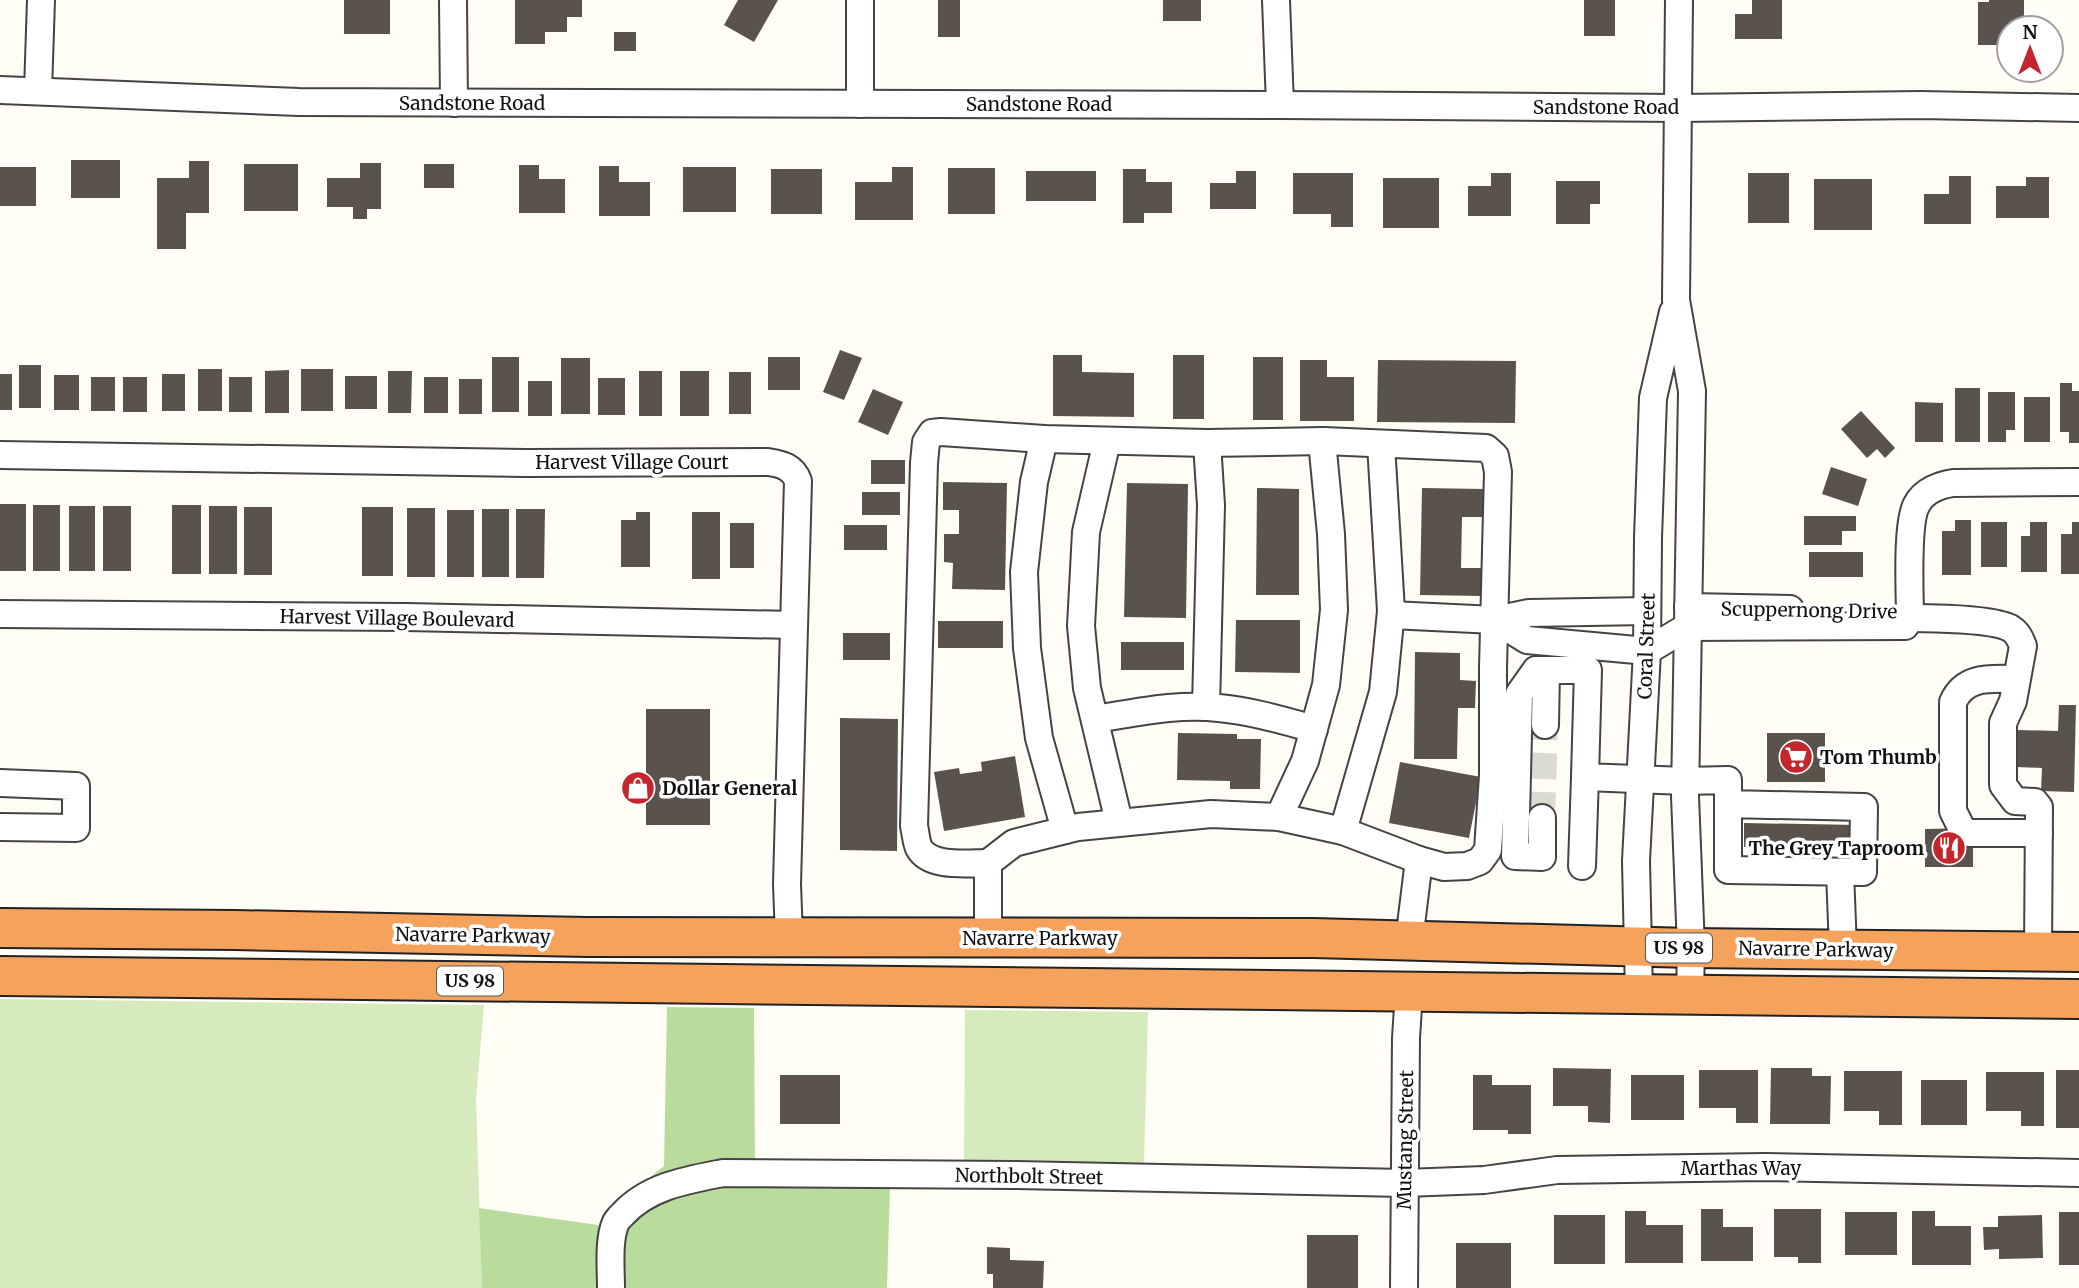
<svg xmlns="http://www.w3.org/2000/svg" width="2079" height="1288" font-family="Merriweather,serif">
	<style>
		.green { fill: #d5ebbd }
		.forest { fill: #b9dc9c }
		.building { fill: #5a524d }
		.lines { fill: none; stroke-linecap: round; stroke-linejoin: round }
		.minor-tunnel { stroke: #dbdad3; stroke-width: 26; stroke-dasharray: 26 13; stroke-linecap: butt }
		.minor-casing { stroke: #444; stroke-width: 30 }
		.highway-casing { stroke: #222; stroke-width: 42 }
		.minor { stroke: #fff; stroke-width: 26 }
		.highway { stroke: #f5a25d; stroke-width: 38 }
		.labels { text-anchor: middle; stroke-width: 7; stroke-linejoin: round; paint-order: stroke }
		.shield { fill: #fff; stroke: #585858; stroke-width: 2 }
		.shield-label { font-size: 18px; font-weight: bold; fill: #111 }
		.street-label { font-size: 19px; fill: #111; stroke: #fff }
		.poi-label { font-size: 19px; font-weight: bold; fill: #111; stroke: #fff; text-anchor: start }
	</style>
	<rect width="100%" height="100%" fill="#fffdf5"/>
	<!-- green -->
	<g class="green">
		<polygon points="0,999 484,1005 476,1098 482,1288 0,1288"/>
		<polygon points="965,1010 1148,1012 1144,1166 964,1164"/>
	</g>
	<!-- forest -->
	<g class="forest">
		<polygon points="667,1007 754,1008 755,1161 634,1190 664,1166"/>
		<polygon points="724,1184 890,1185 887,1288 620,1288 625,1227 660,1201"/>
		<polygon points="479,1208 605,1226 601,1288 482,1288"/>
	</g>
	<!-- building -->
	<g class="building">
		<rect x="344" y="0" width="46" height="34"/>
		<polygon points="515,0 582,0 582,17 567,17 567,32 545,32 545,44 515,44"/>
		<polygon points="738,0 778,0 754,42 724,25"/>
		<rect x="938" y="0" width="22" height="37"/>
		<rect x="1163" y="0" width="38" height="21"/>
		<rect x="1584" y="0" width="31" height="36"/>
		<polygon points="1752,0 1782,0 1782,39 1735,39 1735,14 1752,14"/>
		<polygon points="1989,0 2024,0 2024,28 2009,28 2009,45 1978,45 1978,2 1989,2"/>
		<rect x="614" y="32" width="22" height="19"/>
		<rect x="71" y="160" width="49" height="38"/>
		<polygon points="189,161 209,161 209,213 186,213 186,249 157,249 157,178 189,178"/>
		<polygon points="360,163 381,163 381,209 367,209 367,219 353,219 353,207 327,207 327,178 360,178"/>
		<rect x="244" y="164" width="54" height="47"/>
		<rect x="424" y="164" width="30" height="24"/>
		<polygon points="519,165 539,165 539,179 565,179 565,213 519,213"/>
		<polygon points="599,166 619,166 619,182 650,182 650,216 599,216"/>
		<rect x="0" y="167" width="36" height="39"/>
		<rect x="683" y="167" width="53" height="45"/>
		<polygon points="892,167 913,167 913,220 855,220 855,182 892,182"/>
		<rect x="948" y="168" width="47" height="46"/>
		<rect x="771" y="169" width="51" height="45"/>
		<polygon points="1123,169 1146,169 1146,182 1172,182 1172,213 1144,213 1144,223 1123,223"/>
		<rect x="1026" y="171" width="70" height="30"/>
		<polygon points="1236,171 1256,171 1256,209 1210,209 1210,183 1236,183"/>
		<polygon points="1293,173 1353,173 1353,227 1331,227 1331,214 1293,214"/>
		<polygon points="1491,173 1511,173 1511,216 1468,216 1468,186 1491,186"/>
		<rect x="1748" y="173" width="41" height="50"/>
		<polygon points="1949,176 1971,176 1971,224 1924,224 1924,194 1949,194"/>
		<polygon points="2026,177 2049,177 2049,218 1996,218 1996,186 2026,186"/>
		<rect x="1383" y="178" width="56" height="50"/>
		<rect x="1814" y="179" width="58" height="51"/>
		<polygon points="1556,181 1600,181 1600,204 1590,204 1590,224 1556,224"/>
		<polygon points="840,350 862,358 844,400 823,392"/>
		<polygon points="1053,355 1082,355 1082,372 1134,373 1134,417 1053,416"/>
		<rect x="1173" y="355" width="31" height="64"/>
		<rect x="492" y="357" width="27" height="55"/>
		<rect x="768" y="357" width="32" height="33"/>
		<rect x="1253" y="357" width="30" height="63"/>
		<rect x="561" y="358" width="29" height="56"/>
		<polygon points="1300,360 1327,360 1327,377 1354,377 1354,421 1300,421"/>
		<polygon points="1378,360 1516,361 1515,423 1377,422"/>
		<rect x="19" y="365" width="22" height="43"/>
		<rect x="198" y="369" width="24" height="42"/>
		<rect x="301" y="369" width="32" height="42"/>
		<polygon points="289,370 289,413 265,413 265,371"/>
		<polygon points="388,371 412,371 411,413 388,413"/>
		<rect x="639" y="371" width="23" height="45"/>
		<rect x="680" y="371" width="29" height="45"/>
		<rect x="729" y="372" width="22" height="42"/>
		<rect x="0" y="374" width="12" height="36"/>
		<rect x="162" y="374" width="23" height="37"/>
		<rect x="54" y="375" width="25" height="35"/>
		<rect x="345" y="376" width="32" height="33"/>
		<rect x="91" y="377" width="24" height="34"/>
		<rect x="123" y="377" width="24" height="35"/>
		<rect x="229" y="377" width="23" height="35"/>
		<rect x="424" y="377" width="24" height="36"/>
		<rect x="598" y="378" width="27" height="37"/>
		<rect x="459" y="379" width="23" height="35"/>
		<rect x="528" y="381" width="24" height="35"/>
		<polygon points="2060,383 2072,383 2072,391 2079,391 2079,443 2069,443 2069,432 2060,432"/>
		<rect x="1955" y="388" width="25" height="54"/>
		<polygon points="873,389 903,402 888,435 858,422"/>
		<polygon points="1988,392 2015,392 2015,430 2006,430 2006,442 1988,442"/>
		<rect x="2024" y="397" width="26" height="45"/>
		<polygon points="1915,402 1943,403 1943,442 1915,442"/>
		<polygon points="1861,411 1895,448 1885,458 1877,449 1867,458 1841,429"/>
		<rect x="871" y="460" width="34" height="24"/>
		<polygon points="1831,467 1867,479 1858,506 1822,494"/>
		<polygon points="943,482 1007,483 1005,590 952,589 953,563 944,562 944,534 959,534 959,510 943,510"/>
		<polygon points="1127,483 1188,484 1186,618 1124,617"/>
		<polygon points="1257,488 1299,489 1299,595 1256,595"/>
		<polygon points="1422,488 1484,489 1483,517 1462,517 1461,568 1482,568 1482,596 1420,595"/>
		<rect x="862" y="492" width="38" height="23"/>
		<rect x="0" y="504" width="26" height="67"/>
		<rect x="33" y="505" width="27" height="66"/>
		<rect x="172" y="505" width="29" height="69"/>
		<rect x="69" y="506" width="26" height="65"/>
		<rect x="103" y="506" width="28" height="65"/>
		<rect x="209" y="506" width="28" height="68"/>
		<rect x="244" y="507" width="28" height="68"/>
		<rect x="362" y="507" width="31" height="69"/>
		<rect x="407" y="508" width="28" height="69"/>
		<rect x="482" y="509" width="27" height="68"/>
		<polygon points="516,509 545,509 544,578 516,578"/>
		<rect x="447" y="510" width="27" height="67"/>
		<polygon points="636,512 650,512 650,567 621,567 621,520 636,520"/>
		<rect x="692" y="512" width="28" height="67"/>
		<polygon points="1804,516 1856,516 1856,531 1842,531 1842,545 1804,545"/>
		<polygon points="1955,520 1971,520 1971,575 1942,575 1942,531 1955,531"/>
		<rect x="1981" y="522" width="26" height="45"/>
		<polygon points="2030,522 2047,522 2047,572 2021,572 2021,536 2030,536"/>
		<polygon points="2072,522 2079,522 2079,574 2061,574 2061,534 2072,534"/>
		<rect x="730" y="523" width="24" height="45"/>
		<rect x="844" y="525" width="43" height="25"/>
		<rect x="1809" y="552" width="54" height="25"/>
		<polygon points="1236,620 1300,620 1300,673 1235,672"/>
		<rect x="938" y="621" width="65" height="27"/>
		<rect x="843" y="633" width="47" height="27"/>
		<rect x="1121" y="642" width="63" height="28"/>
		<polygon points="1415,652 1460,653 1460,680 1476,681 1475,708 1458,708 1457,759 1414,759"/>
		<polygon points="2059,705 2076,705 2074,792 2041,791 2042,768 2017,767 2018,730 2058,731"/>
		<rect x="646" y="709" width="64" height="116"/>
		<polygon points="840,718 898,719 897,851 840,850"/>
		<polygon points="1178,733 1237,734 1237,739 1261,739 1260,789 1230,789 1230,781 1177,780"/>
		<rect x="1767" y="733" width="58" height="49"/>
		<polygon points="1015,756 1025,817 944,831 934,772 959,768 960,774 982,771 981,762"/>
		<polygon points="1400,762 1481,777 1469,838 1389,823"/>
		<polygon points="1744,823 1858,825 1857,849 1744,847"/>
		<polygon points="1973,828 1973,867 1925,867 1925,829"/>
		<polygon points="1553,1068 1611,1069 1610,1123 1588,1122 1588,1106 1553,1106"/>
		<polygon points="1771,1068 1812,1068 1812,1076 1831,1076 1830,1124 1770,1124"/>
		<polygon points="1699,1070 1758,1070 1758,1123 1736,1123 1736,1108 1699,1108"/>
		<rect x="2056" y="1070" width="23" height="58"/>
		<polygon points="1844,1071 1902,1071 1902,1125 1879,1125 1879,1111 1844,1111"/>
		<polygon points="1986,1072 2044,1072 2044,1126 2021,1126 2021,1111 1986,1111"/>
		<rect x="780" y="1075" width="60" height="49"/>
		<polygon points="1473,1075 1492,1075 1492,1085 1531,1085 1531,1134 1508,1134 1508,1130 1473,1130"/>
		<rect x="1631" y="1075" width="53" height="45"/>
		<rect x="1921" y="1080" width="46" height="45"/>
		<polygon points="1701,1209 1723,1209 1723,1227 1753,1227 1753,1261 1701,1261"/>
		<polygon points="1774,1209 1821,1209 1821,1263 1798,1263 1798,1257 1774,1257"/>
		<polygon points="1625,1211 1646,1211 1646,1225 1683,1225 1683,1263 1625,1263"/>
		<polygon points="1912,1211 1935,1211 1935,1226 1971,1226 1971,1265 1912,1265"/>
		<rect x="1845" y="1212" width="52" height="43"/>
		<rect x="2059" y="1212" width="20" height="53"/>
		<rect x="1554" y="1215" width="51" height="49"/>
		<polygon points="2042,1215 2043,1258 1999,1259 1999,1249 1984,1250 1983,1227 1998,1227 1998,1216"/>
		<rect x="1307" y="1235" width="51" height="53"/>
		<rect x="1456" y="1243" width="55" height="45"/>
		<polygon points="987,1247 1010,1248 1010,1260 1044,1261 1043,1288 993,1288 993,1274 987,1274"/>
	</g>
	<g class="lines">
		<!-- minor-tunnel -->
		<polyline class="minor-tunnel" points="1542,818 1545,725"/>
		<!-- minor casing -->
		<g class="minor-casing">
			<g id="minor">
				<polyline points="453,0 454,103"/>
				<polyline points="860,0 860,104"/>
				<polyline points="1276,0 1280,105"/>
				<polyline points="1679,0 1676,300 1692,391 1685,796 1691,948 1690,995"/>
				<polyline points="0,90 299,102 1280,105 1679,108 1921,105 2079,108"/>
				<polyline points="38,91 41,0"/>
				<polyline points="1044,439 1034,482 1024,572 1027,648 1039,738 1065,830"/>
				<polyline points="1107,441 1086,532 1081,626 1087,688 1119,822"/>
				<path d="M0 455 526 463 768 462C782 464 793 467 798 481L787 884 789 938"/>
				<polyline points="1688,607 1790,609"/>
				<polyline points="0,614 406,617 793,625"/>
				<polyline points="1391,615 1495,620 1529,613 1647,611"/>
				<path d="M1910 618C1931 618 1992 619 2010 628 2017 632 2020 638 2023 646L2013 701 2003 723V785L2015 801 2035 802 2039 807 2038 951"/>
				<path d="M1910 618C1910 595 1906 522 1917 504 1924 491 1940 485 1953 483L2079 482"/>
				<polyline points="1495,620 1527,640 1647,651 1687,627 1905,626 1910,618"/>
				<path d="M2016 679C1991 679 1965 675 1953 702V811L1962 829 1969 833H2039"/>
				<polyline points="1206,707 1211,505 1207,443"/>
				<path d="M1095 719C1135 713 1177 703 1219 708 1251 711 1282 720 1314 729"/>
				<polyline points="1545,725 1546,670"/>
				<polyline points="0,783 76,786 76,828 0,827"/>
				<polyline points="1279,817 1305,761 1326,685 1334,610 1331,534 1322,441"/>
				<polyline points="1542,818 1542,857 1515,856 1519,694 1536,670 1588,670 1585,777 1685,781 1728,780 1728,870 1863,872 1864,807 1728,804"/>
				<polyline points="1343,831 1383,692 1391,611 1381,444"/>
				<polyline points="988,863 1014,843 1078,827 1211,814 1279,817 1343,831 1419,860"/>
				<polyline points="1582,866 1585,777"/>
				<polyline points="1840,872 1843,949"/>
				<path d="M988 938V863C968 863 930 868 919 848 916 842 916 834 914 826L924 463 926 442 932 433 941 432 1044 439 1207 443 1324 441 1486 448 1495 456 1498 472 1493 668V775L1488 850 1480 861 1467 866 1444 867 1419 860 1409 941"/>
				<polyline points="1639,994 1636,861 1647,651 1648,538 1653,398 1673,312"/>
				<path d="M611 1288C611 1269 608 1239 616 1222 616 1221 622 1215 623 1214 649 1186 687 1180 723 1173L1014 1175 1405 1183 1484 1180 1557 1170 1765 1167 2079 1173"/>
				<polyline points="1404,1288 1406,1038 1409,992"/>
			</g>
		</g>
		<!-- highway casing -->
		<g class="highway-casing">
			<g id="highway">
				<polyline points="0,928 235,930 588,937 1313,938 1691,948 2079,952"/>
				<polyline points="0,976 2079,999"/>
			</g>
		</g>
		<!-- minor -->
		<use href="#minor" class="minor"/>
		<!-- highway -->
		<use href="#highway" class="highway"/>
	</g>
	<!-- icons -->
	<defs>
		<g id="supermarket-disc" transform="scale(1.75)"><circle r="9.5" fill="#c4262e" stroke="#fff"/><path d="M-6-5.5h2.5l.6 2H6L4.5 2H-2.5L-4.4-4H-6ZM-1.5 3.2a1.3 1.3 0 1 0 .1 0ZM3 3.2a1.3 1.3 0 1 0 .1 0Z" fill="#fff"/></g>
		<g id="shop-disc" transform="scale(1.75)"><circle r="9.5" fill="#c4262e" stroke="#fff"/><path d="M-5-2.5h2.3a2.7 3.5 0 0 1 5.4 0H5L5.5 6h-11ZM-1.5-2.5h3a1.5 2.3 0 0 0-3 0Z" fill="#fff"/></g>
		<g id="restaurant-disc" transform="scale(1.75)"><circle r="9.5" fill="#c4262e" stroke="#fff"/><path d="M-5-6h1v4h1v-4h1v4h1v-4h1v5L-1.5 .5V6h-2V.5L-5-1ZM5-6V6H3V1.5H1.5Q1.5-4 5-6Z" fill="#fff"/></g>
	</defs>
	<g fill-rule="evenodd">
		<use href="#supermarket-disc" x="1796" y="757"/>
		<use href="#shop-disc" x="638" y="788"/>
		<use href="#restaurant-disc" x="1949" y="848"/>
	</g>
	<g class="labels">
		<!-- shield labels -->
		<g class="shield">
			<rect x="1646" y="933.5" width="66" height="29" rx="5"/>
			<rect x="437" y="966.5" width="66" height="29" rx="5"/>
		</g>
		<g class="shield-label">
			<text x="1679" y="954">US 98</text>
			<text x="470" y="987">US 98</text>
		</g>
		<!-- street labels -->
		<g class="street-label">
			<text x="472" y="110">Sandstone Road</text>
			<text x="1039" y="111">Sandstone Road</text>
			<text x="1606" y="114">Sandstone Road</text>
			<text x="632" y="469">Harvest Village Court</text>
			<text transform="translate(1809 610) rotate(1)" y="7">Scuppernong Drive</text>
			<text transform="translate(397 618) rotate(1)" y="7">Harvest Village Boulevard</text>
			<text transform="translate(1646 646) rotate(-88)" y="7">Coral Street</text>
			<text transform="translate(473 935) rotate(1)" y="7">Navarre Parkway</text>
			<text x="1040" y="945">Navarre Parkway</text>
			<text transform="translate(1816 949) rotate(1)" y="7">Navarre Parkway</text>
			<text transform="translate(1405 1140) rotate(-89)" y="7">Mustang Street</text>
			<text x="1741" y="1175">Marthas Way</text>
			<text transform="translate(1029 1176) rotate(1)" y="7">Northbolt Street</text>
		</g>
		<!-- poi labels -->
		<g class="poi-label">
			<text x="1820" y="764">Tom Thumb</text>
			<text x="662" y="795">Dollar General</text>
			<text x="1924" y="855" text-anchor="end">The Grey Taproom</text>
		</g>
	</g>
	<!-- north arrow -->
	<g transform="translate(2030 49)"><circle r="33" fill="#ffffff" stroke="#a0a0a0" stroke-width="2"/>
	<path d="M0-5L12 26L0 18L-12 26Z" fill="#c4262e"/>
	<text y="-10" font-size="19" font-weight="bold" text-anchor="middle" fill="#111111">N</text>
	</g>
</svg>
